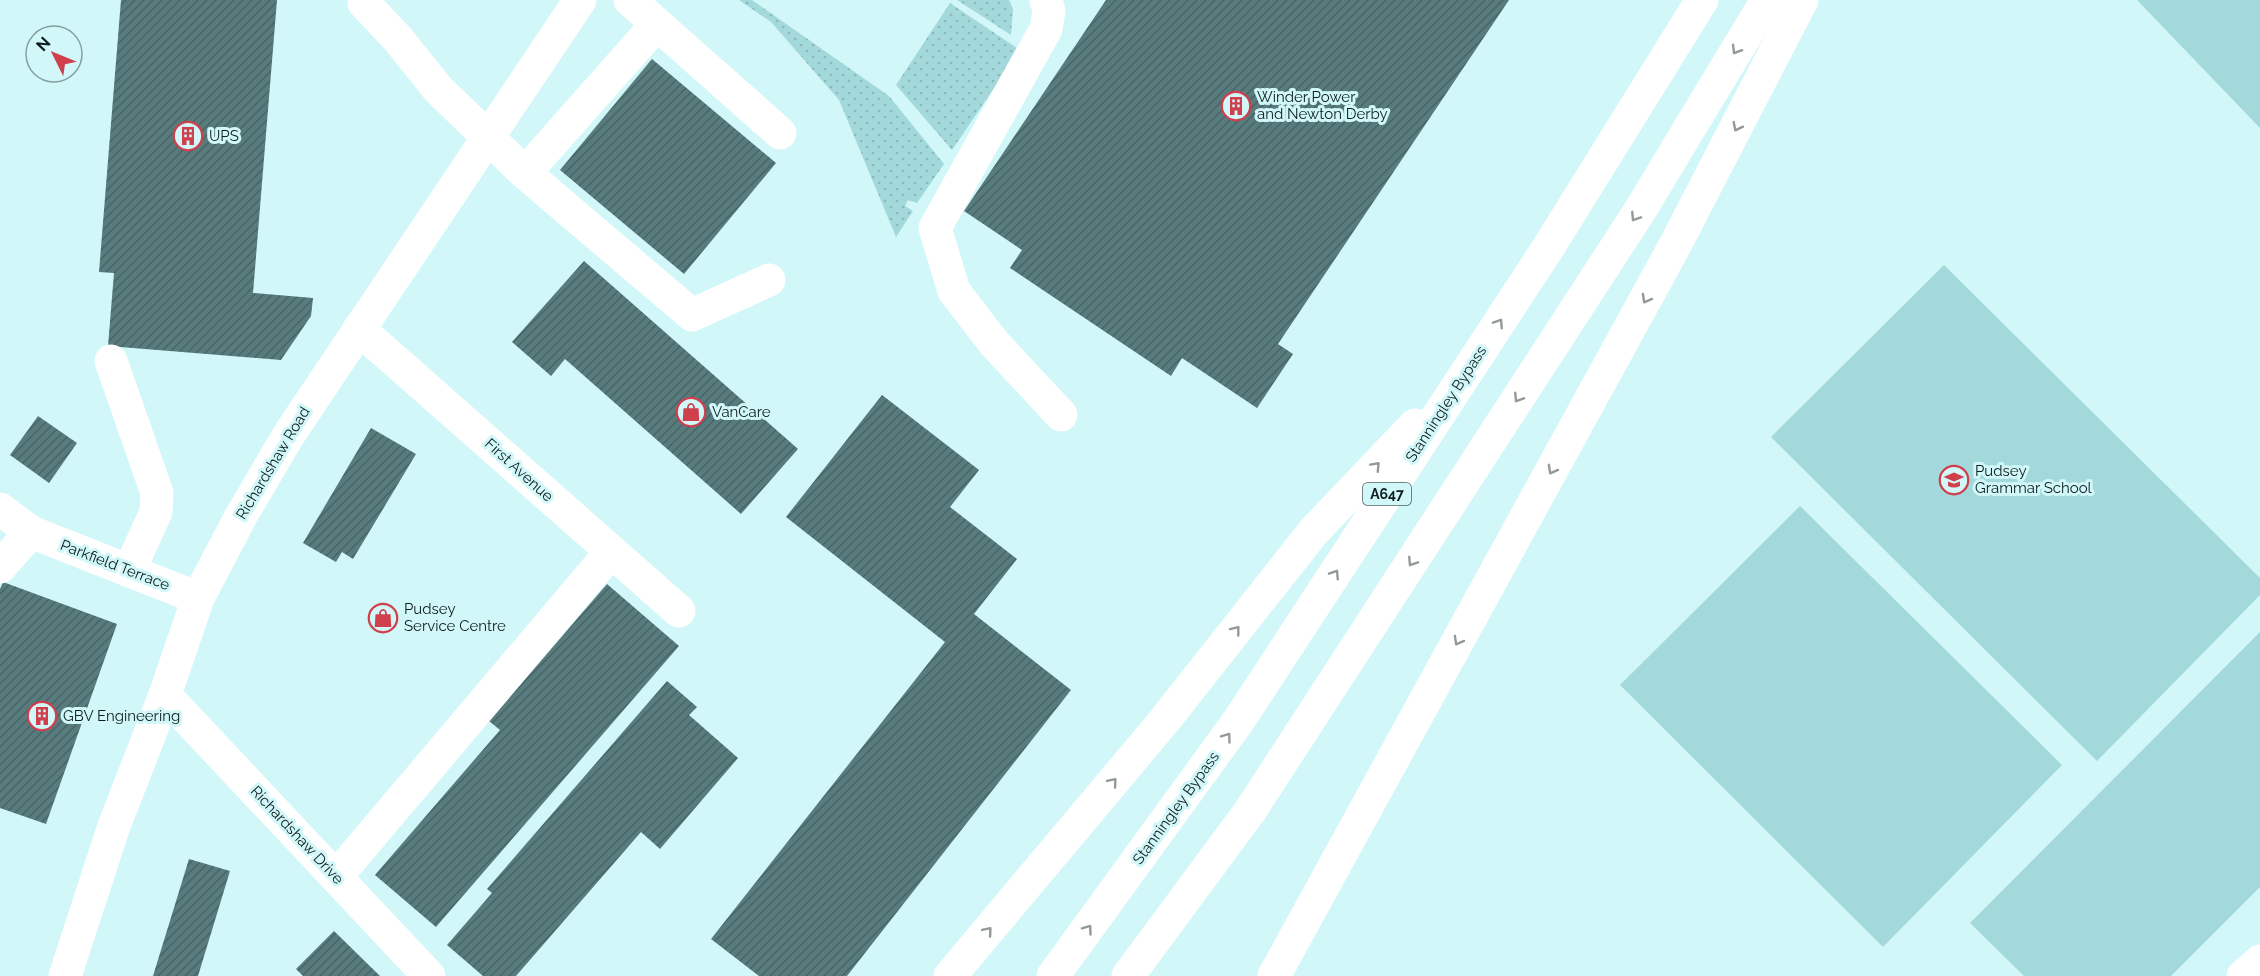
<svg xmlns="http://www.w3.org/2000/svg" width="2260" height="976" font-family="Raleway,sans-serif">
	<style>
		.grass { fill: url(#grass-dots) }
		.pitch { fill: #a4d9dc }
		.building { fill: url(#building-hatch) }
		.lines { fill: none; stroke-linecap: round; stroke-linejoin: round }
		.minor { stroke: #fff; stroke-width: 33 }
		.highway { stroke: #fff; stroke-width: 33 }
		.oneway { stroke: #93999a }
		.labels { text-anchor: middle; stroke-width: 6; stroke-linejoin: round; paint-order: stroke }
		.shield { fill: #d1f7f9; stroke: #495e60; stroke-width: 1.5 }
		.shield-label { font-size: 14px; font-weight: bold; fill: #0f1d1e }
		.poi-label { font-size: 15px; fill: #0f1d1e; stroke: #d1f7f9; text-anchor: start }
		.street-label { font-size: 15px; fill: #0f1d1e; stroke: #d1f7f9 }
	</style>
	<defs>
		<pattern id="grass-dots" width="8" height="8" patternUnits="userSpaceOnUse" patternTransform="scale(1.5)"><rect width="8" height="8" fill="#a4d9dc"/><path d="M2 2h.1M6 6h.1" fill="none" stroke="#8cbabc" stroke-width="1.8" stroke-linecap="round"/></pattern>
		<pattern id="building-hatch" width="6" height="6" patternUnits="userSpaceOnUse" patternTransform="scale(1.5)"><rect width="6" height="6" fill="#587b7d"/><path d="M-1 1l2-2M0 6l6-6M5 7l2-2" fill="none" stroke="#476466"/></pattern>
	</defs>
	<rect width="100%" height="100%" fill="#d1f7f9"/>
	<!-- grass -->
	<g class="grass">
		<polygon points="739,0 752,0 889,96 944,164 917,203 908,200 905,206 913,211 896,237 839,100 771,22"/>
		<polygon points="957,0 1009,0 1013,9 1011,35"/>
		<polygon points="950,3 1020,50 952,150 896,85"/>
	</g>
	<!-- pitch -->
	<g class="pitch">
		<polygon points="2137,0 2260,0 2260,128"/>
		<polygon points="1944,265 2260,578 2260,595 2097,761 1771,437"/>
		<polygon points="1800,506 2062,765 1883,947 1620,685"/>
		<polygon points="2260,632 2260,887 2171,976 2024,976 1970,923"/>
	</g>
	<!-- building -->
	<g class="building">
		<polygon points="121,0 277,0 253,293 313,298 311,316 281,360 108,346 114,273 99,272"/>
		<polygon points="1106,0 1509,0 1278,344 1293,354 1257,408 1182,358 1171,376 1010,268 1022,250 964,211"/>
		<polygon points="652,59 776,163 684,274 560,170"/>
		<polygon points="584,261 798,449 741,514 565,359 551,376 512,342"/>
		<polygon points="882,395 979,470 950,507 1017,559 974,614 1071,690 847,976 759,976 711,939 945,642 786,517"/>
		<polygon points="38,416 77,443 49,483 10,455"/>
		<polygon points="371,428 416,454 353,559 342,552 336,562 303,543"/>
		<polygon points="3,582 117,624 46,824 0,808 0,589"/>
		<polygon points="607,584 679,646 436,927 375,875 500,730 489,721"/>
		<polygon points="667,681 697,707 689,715 738,758 660,849 641,832 516,976 483,976 447,945 492,893 487,889"/>
		<polygon points="189,859 230,871 198,976 153,976"/>
		<polygon points="334,931 380,976 303,976 296,969"/>
	</g>
	<g class="lines">
		<!-- minor -->
		<g class="minor">
			<polyline points="1046,0 1049,11 1046,29 935,228 954,291 994,343 1061,415"/>
			<polyline points="364,3 398,39 438,89 525,173 657,24 630,0"/>
			<polyline points="657,24 780,133"/>
			<polyline points="525,173 692,315 769,280"/>
			<polyline points="359,329 679,611"/>
			<polyline points="111,361 157,493 156,512 129,571"/>
			<polyline points="0,509 31,532 198,598"/>
			<polyline points="0,567 31,532"/>
			<polyline points="165,695 429,976"/>
			<polyline points="336,877 611,552"/>
			<polyline points="65,976 114,826 165,695 198,598 241,516 288,436 580,0"/>
			<polyline points="2243,976 2260,961"/>
		</g>
		<!-- highway -->
		<g class="highway">
			<polyline points="950,976 1164,721 1314,531 1415,425"/>
			<polyline points="1053,976 1239,720 1548,248 1702,0"/>
			<polyline points="1128,976 1250,811 1639,212 1767,0"/>
			<polyline points="1274,976 1673,249 1802,0"/>
		</g>
	</g>
	<!-- one-way arrows -->
	<defs><path id="oneway-chevron" d="M-2-3.5L2.5 0L-2 3.5" fill="none" stroke-width="1.6" stroke-linecap="round" stroke-linejoin="round" transform="scale(1.5)"/></defs>
	<g class="oneway">
		<use href="#oneway-chevron" transform="translate(1736 50) rotate(121)"/>
		<use href="#oneway-chevron" transform="translate(1737 127) rotate(117)"/>
		<use href="#oneway-chevron" transform="translate(1635 217) rotate(123)"/>
		<use href="#oneway-chevron" transform="translate(1646 299) rotate(119)"/>
		<use href="#oneway-chevron" transform="translate(1499 323) rotate(-57)"/>
		<use href="#oneway-chevron" transform="translate(1518 398) rotate(123)"/>
		<use href="#oneway-chevron" transform="translate(1376 466) rotate(-47)"/>
		<use href="#oneway-chevron" transform="translate(1552 470) rotate(119)"/>
		<use href="#oneway-chevron" transform="translate(1412 562) rotate(123)"/>
		<use href="#oneway-chevron" transform="translate(1335 574) rotate(-57)"/>
		<use href="#oneway-chevron" transform="translate(1236 630) rotate(-52)"/>
		<use href="#oneway-chevron" transform="translate(1458 641) rotate(119)"/>
		<use href="#oneway-chevron" transform="translate(1227 737) rotate(-54)"/>
		<use href="#oneway-chevron" transform="translate(1113 782) rotate(-50)"/>
		<use href="#oneway-chevron" transform="translate(1088 929) rotate(-54)"/>
		<use href="#oneway-chevron" transform="translate(988 931) rotate(-50)"/>
	</g>
	<!-- icons -->
	<defs>
		<g id="building-ring" transform="scale(1.5)"><circle r="9.5" fill="#d1f7f9" stroke="#cf3f4c" stroke-width="1.5"/><path d="M-4-6H4V6H1V3H-1V6H-4ZM-2.5-4.3h1.7v1.8h-1.7ZM.8-4.3h1.7v1.8H.8ZM-2.5-1h1.7V.8h-1.7ZM.8-1h1.7V.8H.8Z" fill="#cf3f4c"/></g>
		<g id="shop-ring" transform="scale(1.5)"><circle r="9.5" fill="#d1f7f9" stroke="#cf3f4c" stroke-width="1.5"/><path d="M-5-2.5h2.3a2.7 3.5 0 0 1 5.4 0H5L5.5 6h-11ZM-1.5-2.5h3a1.5 2.3 0 0 0-3 0Z" fill="#cf3f4c"/></g>
		<g id="school-ring" transform="scale(1.5)"><circle r="9.5" fill="#d1f7f9" stroke="#cf3f4c" stroke-width="1.5"/><path d="M0-5L7-2L0 1L-7-2ZM-4 1L0 2.5L4 1V4Q0 6-4 4Z" fill="#cf3f4c"/></g>
	</defs>
	<g fill-rule="evenodd">
		<use href="#building-ring" x="1236" y="106"/>
		<use href="#building-ring" x="188" y="136"/>
		<use href="#shop-ring" x="691" y="412"/>
		<use href="#school-ring" x="1954" y="480"/>
		<use href="#shop-ring" x="383" y="618"/>
		<use href="#building-ring" x="42" y="716"/>
	</g>
	<g class="labels">
		<!-- shield labels -->
		<rect class="shield" x="1363" y="483" width="48" height="22" rx="4.5"/>
		<g class="shield-label">
			<text x="1387" y="499">A647</text>
		</g>
		<!-- poi labels -->
		<g class="poi-label">
			<text x="1257" y="102">Winder Power<tspan x="1257" dy="17">and Newton Derby</tspan></text>
			<text x="209" y="141">UPS</text>
			<text x="712" y="417">VanCare</text>
			<text x="1975" y="476">Pudsey<tspan x="1975" dy="17">Grammar School</tspan></text>
			<text x="404" y="614">Pudsey<tspan x="404" dy="17">Service Centre</tspan></text>
			<text x="63" y="721">GBV Engineering</text>
		</g>
		<!-- street labels -->
		<g class="street-label">
			<text transform="translate(1446 404) rotate(-57)" y="5">Stanningley Bypass</text>
			<text transform="translate(273 463) rotate(-59)" y="5">Richardshaw Road</text>
			<text transform="translate(519 470) rotate(42)" y="5">First Avenue</text>
			<text transform="translate(115 565) rotate(21)" y="5">Parkfield Terrace</text>
			<text transform="translate(1176 808) rotate(-54)" y="5">Stanningley Bypass</text>
			<text transform="translate(297 835) rotate(47)" y="5">Richardshaw Drive</text>
		</g>
	</g>
	<!-- north arrow -->
	<g transform="translate(54 54) rotate(313)"><circle r="28" fill="#d1f7f9" stroke="#83a0a1" stroke-width="1.5"/>
	<path d="M0-4.5L10 22L0 15L-10 22Z" fill="#cf3f4c"/>
	<text y="-9" font-size="16" font-weight="bold" text-anchor="middle" fill="#0f1d1e">N</text>
	</g>
</svg>
